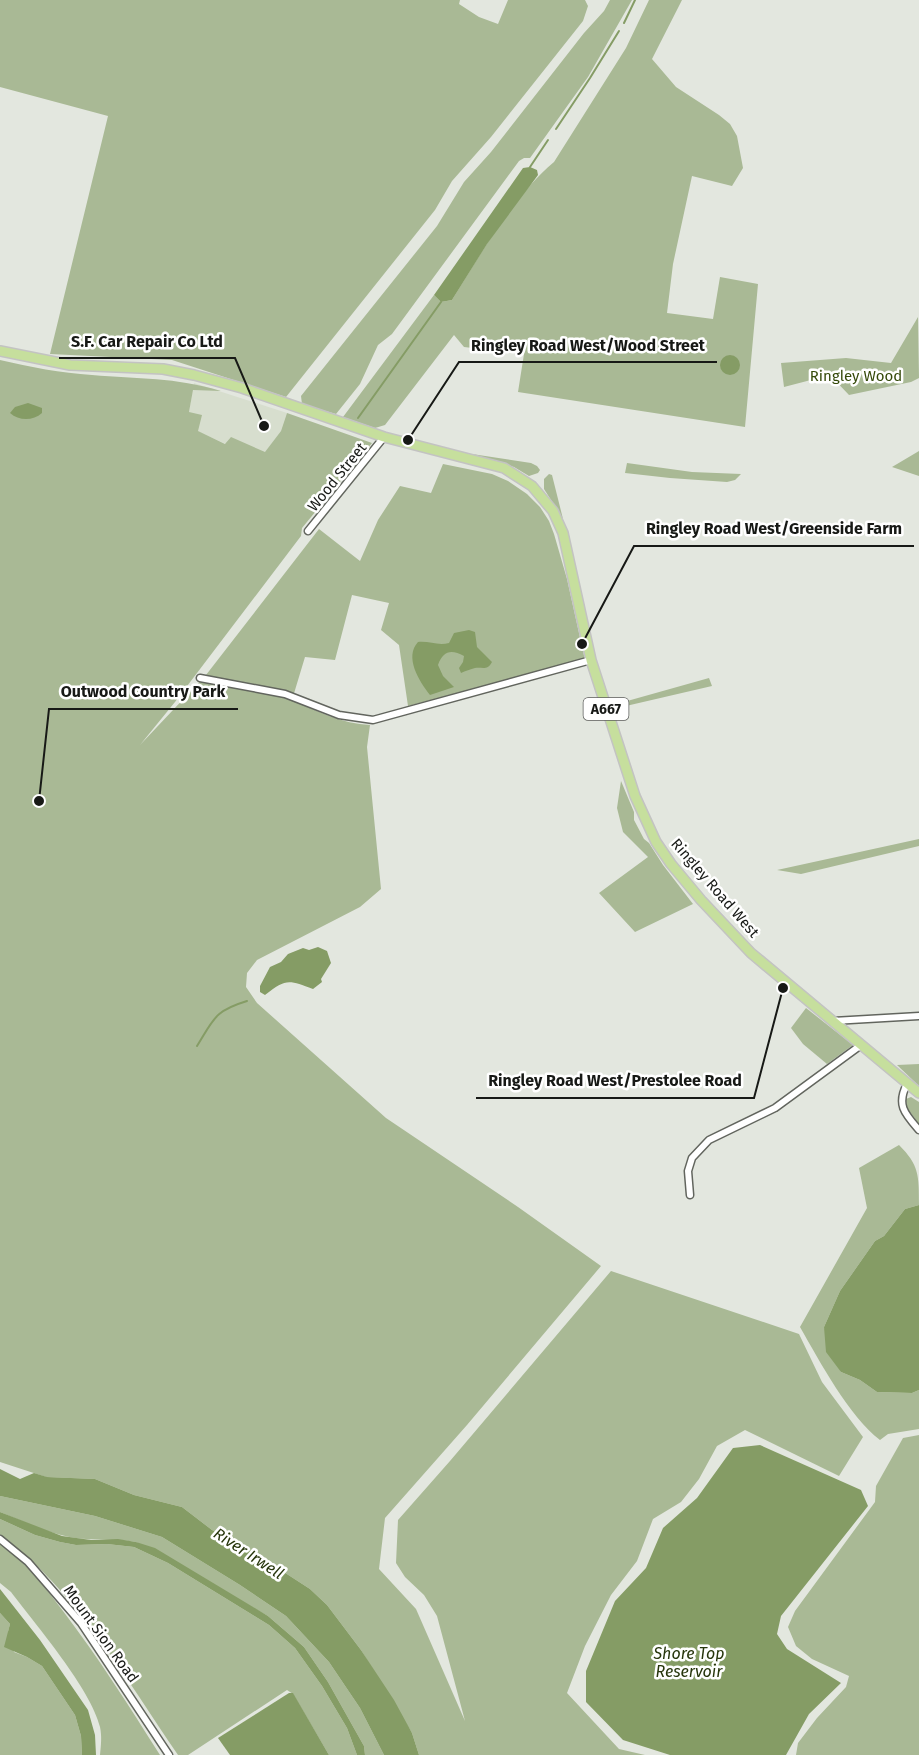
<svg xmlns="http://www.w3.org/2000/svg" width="919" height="1755" font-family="'Fira Sans',sans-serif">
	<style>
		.built { fill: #d7dece }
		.green { fill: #a9b995 }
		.water { fill: #859c65 }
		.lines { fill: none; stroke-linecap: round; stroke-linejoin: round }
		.stream { stroke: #859c65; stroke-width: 2 }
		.street-casing { stroke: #62655e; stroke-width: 9 }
		.primary-casing { stroke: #c3c3c2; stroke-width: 12 }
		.street { stroke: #fff; stroke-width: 6 }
		.primary { stroke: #c6df9d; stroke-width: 9 }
		.labels { text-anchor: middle; stroke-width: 5; stroke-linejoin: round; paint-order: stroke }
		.shield { fill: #fff; stroke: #5d5e5c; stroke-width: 1.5 }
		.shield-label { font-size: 14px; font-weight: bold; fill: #171916 }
		.park-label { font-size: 15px; fill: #344909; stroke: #fff }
		.street-label { font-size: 15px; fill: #171916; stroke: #fff }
		.water-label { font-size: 16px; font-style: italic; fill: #27360c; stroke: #fff }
		.leader { fill: none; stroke: #171916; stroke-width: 2 }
		.callout-dot { fill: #171916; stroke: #fff; stroke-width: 2 }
		.callout-label { font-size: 16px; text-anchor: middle; font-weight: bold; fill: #171916; stroke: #fff; stroke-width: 5; stroke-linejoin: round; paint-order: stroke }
	</style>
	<rect width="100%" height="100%" fill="#e3e7df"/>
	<!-- built -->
	<polygon class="built" points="194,383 287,413 281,431 265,453 226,444 197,431 189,412"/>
	<!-- green -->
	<g class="green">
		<polygon points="0,0 460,0 459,4 479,17 498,24 508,0 585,0 588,6 583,21 491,137 452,181 435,210 286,397 172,360 50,354 108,116 0,87"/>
		<polygon points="610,0 632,0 588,77 530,158 524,158 519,161 392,334 378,345 360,384 336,414 302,404 301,396 437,226 464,182 491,152 584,33 604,11"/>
		<path d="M649 0H682L652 59 676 87 719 115 730 124 737 136 743 168 732 186 692 176 673 264 667 313 713 319 720 277 758 284 745 427 518 392 524 354 464 347 454 335 385 425 375 428 343 417 434 295 441 302 452 300C480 255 514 195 554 162L626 48Z"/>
		<polygon points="918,317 919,378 911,382 849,395 830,375 784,387 781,363 846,358 891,363"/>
		<path d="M0 360C30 367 61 373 92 375 138 379 175 377 221 391L193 390 189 412 202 415 198 431 225 444 231 437 265 452 281 431 287 413 372 443 302 528 301 536 175 702 140 745 206 675 319 529 360 561 378 520 400 486 431 493 443 464 492 474 508 481 527 494 540 507 549 521 554 534 567 579 585 660 408 706 399 645 381 630 389 603 352 595 335 660 305 657 292 700C317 711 342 724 370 725L367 747 381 889 360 907 257 960 247 973 246 987 257 1003 386 1118 518 1207 601 1266 467 1425 385 1518 379 1569 416 1609 465 1721 437 1616 424 1595 405 1577 396 1563 398 1520 450 1461 611 1271 799 1334 822 1382 863 1437 839 1476 745 1430 717 1446 699 1479 681 1502 653 1519 637 1561 611 1595 585 1646 567 1693 619 1749 645 1755H419L412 1733 361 1650 327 1605 310 1589 256 1554 212 1530 182 1507 134 1495 95 1479 46 1477 0 1462Z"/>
		<polygon points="919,451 919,476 892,467"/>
		<polygon points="472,454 531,463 537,466 540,470 538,473 529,476 514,467"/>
		<polygon points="627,463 692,472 741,474 735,480 727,482 670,478 625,473"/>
		<polygon points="549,474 552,475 563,519 544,489 544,479"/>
		<polygon points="709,678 712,686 613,709 613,705"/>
		<polygon points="621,781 634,812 634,820 644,839 649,843 663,865 693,904 635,932 599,893 648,857 623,832 617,808"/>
		<polygon points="919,839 919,846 801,874 777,870"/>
		<polygon points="806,1008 853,1045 827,1064 803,1044 791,1028"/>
		<polygon points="919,1064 919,1086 897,1065"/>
		<polygon points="911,1097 919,1102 919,1124 907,1108 906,1099"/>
		<path d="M899 1145C919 1165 919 1175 919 1205L905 1209 884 1236 875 1241 840 1291 824 1327 841 1372 860 1380 877 1392 912 1393 919 1390V1429L888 1434 880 1440C849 1416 820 1362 800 1327L867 1208 859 1168Z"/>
		<polygon points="919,1435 919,1755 796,1755 798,1743 817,1718 846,1687 849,1676 812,1659 796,1646 788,1627 795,1611 875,1502 876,1486 903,1438"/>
		<path d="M0 1496 95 1516 162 1537 240 1585 286 1616 329 1662 360 1708 384 1755H365L364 1746 328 1682 304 1647 268 1616 136 1542C111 1538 86 1542 61 1535 41 1530 20 1520 0 1512Z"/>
		<path d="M0 1519 35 1535 60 1542 76 1545 107 1544 134 1547 168 1563 269 1625 295 1648 322 1686 347 1728 357 1755H329L293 1694 287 1690 188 1755H178C128 1682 73 1586 0 1535Z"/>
		<path d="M0 1544C25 1561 45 1587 63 1611 98 1657 129 1706 160 1755H100C101 1746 102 1736 100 1727 91 1689 36 1625 11 1592L0 1583Z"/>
		<polygon points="0,1613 10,1624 8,1632 14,1652 27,1657 42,1666 75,1715 81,1736 82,1755 0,1755"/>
	</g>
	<!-- water -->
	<g class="water">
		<polygon points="530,167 537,170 538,175 487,244 452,300 441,302 434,295 523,168"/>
		<circle cx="730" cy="365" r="10"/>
		<path d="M28 403 42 408V413C33 421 19 421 10 413L15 407Z"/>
		<path d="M469 630 475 632 477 647 492 662C487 671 483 667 475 668 471 669 465 671 461 673L459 668 463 662 464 656C451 649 443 651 438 665L443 676 454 687 430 695C419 681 404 657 418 642 430 641 438 646 449 643L454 633Z"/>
		<path d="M318 947 327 951 331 963 321 979 322 982 313 989C289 980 286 978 265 995L260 992V986L270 967 281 962 288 954 303 948 309 950Z"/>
		<polygon points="919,1205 919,1390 912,1393 877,1392 860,1380 841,1372 826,1352 824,1327 840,1291 875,1241 884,1236 905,1209"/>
		<polygon points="760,1445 861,1490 868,1506 781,1616 777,1634 787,1649 841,1683 809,1714 786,1755 670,1755 623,1740 586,1702 586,1671 615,1601 646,1568 663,1528 697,1498 733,1448"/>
		<polygon points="0,1469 20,1479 34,1473 47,1477 95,1479 134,1495 182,1507 212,1530 256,1554 310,1589 327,1605 361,1650 394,1700 412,1733 419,1755 384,1755 360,1708 329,1662 286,1616 240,1585 162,1537 95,1516 0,1496"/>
		<polygon points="0,1512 62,1536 91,1540 118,1539 136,1542 155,1548 268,1616 304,1647 328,1682 364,1746 365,1755 357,1755 347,1728 322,1686 295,1648 269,1625 168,1563 134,1547 107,1544 76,1545 60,1542 35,1535 0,1519"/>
		<polygon points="0,1589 40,1640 88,1710 95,1735 96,1755 82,1755 81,1736 75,1715 42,1666 27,1657 4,1647 10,1624 0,1613"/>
		<polygon points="289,1693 293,1693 329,1755 230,1755 218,1738"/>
	</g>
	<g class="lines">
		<!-- stream -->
		<g class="stream">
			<polyline points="624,23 635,0"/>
			<polyline points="556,129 590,78 619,31"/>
			<polyline points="530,167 548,140"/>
			<polyline points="358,418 441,302"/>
			<path d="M197 1046C214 1019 214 1011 247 1001"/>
		</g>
		<!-- street casing -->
		<g class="street-casing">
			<g id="street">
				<polyline points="308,531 384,437"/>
				<polyline points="200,678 285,694 339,715 373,720 591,660"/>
				<polyline points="833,1021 919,1016"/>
				<path d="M907 1084C896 1105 905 1114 919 1130"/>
				<polyline points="690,1195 688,1171 692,1158 709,1140 775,1108 861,1045"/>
				<polyline points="0,1539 28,1562 81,1623 169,1755"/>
			</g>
		</g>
		<!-- primary casing -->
		<g class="primary-casing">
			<polyline id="primary" points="0,351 70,365 163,369 194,375 242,388 384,437 504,468 532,486 553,511 563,533 591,660 635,796 656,842 671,864 701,900 751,953 919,1093"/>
		</g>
		<!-- street -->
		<use href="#street" class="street"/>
		<!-- primary -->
		<use href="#primary" class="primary"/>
	</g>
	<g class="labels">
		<!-- shield labels -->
		<rect class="shield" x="583.5" y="698" width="45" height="22" rx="4.5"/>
		<g class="shield-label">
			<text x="606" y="714">A667</text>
		</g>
		<!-- park labels -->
		<g class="park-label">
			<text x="856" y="381">Ringley Wood</text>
		</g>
		<!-- street labels -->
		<g class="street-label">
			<text transform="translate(337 477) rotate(-51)" y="5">Wood Street</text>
			<text transform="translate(715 888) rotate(49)" y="5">Ringley Road West</text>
			<text transform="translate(101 1634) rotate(54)" y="5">Mount Sion Road</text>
		</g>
		<!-- water labels -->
		<g class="water-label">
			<text transform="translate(249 1553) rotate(33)" y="6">River Irwell</text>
			<text x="689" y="1659">Shore Top<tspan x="689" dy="18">Reservoir</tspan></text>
		</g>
	</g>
	<!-- callouts -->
	<path class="leader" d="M264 426L235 358H59M408 440L459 362H717M582 644L634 546H914M39 801L49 709H238M783 988L754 1098H476"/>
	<g class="callout-dot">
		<circle cx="264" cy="426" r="6"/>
		<circle cx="408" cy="440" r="6"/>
		<circle cx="582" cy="644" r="6"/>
		<circle cx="39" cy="801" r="6"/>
		<circle cx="783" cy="988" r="6"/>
	</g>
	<g class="callout-label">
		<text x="147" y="347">S.F. Car Repair Co Ltd</text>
		<text x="588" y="351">Ringley Road West/Wood Street</text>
		<text x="774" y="534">Ringley Road West/Greenside Farm</text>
		<text x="143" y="697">Outwood Country Park</text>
		<text x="615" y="1086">Ringley Road West/Prestolee Road</text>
	</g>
</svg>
